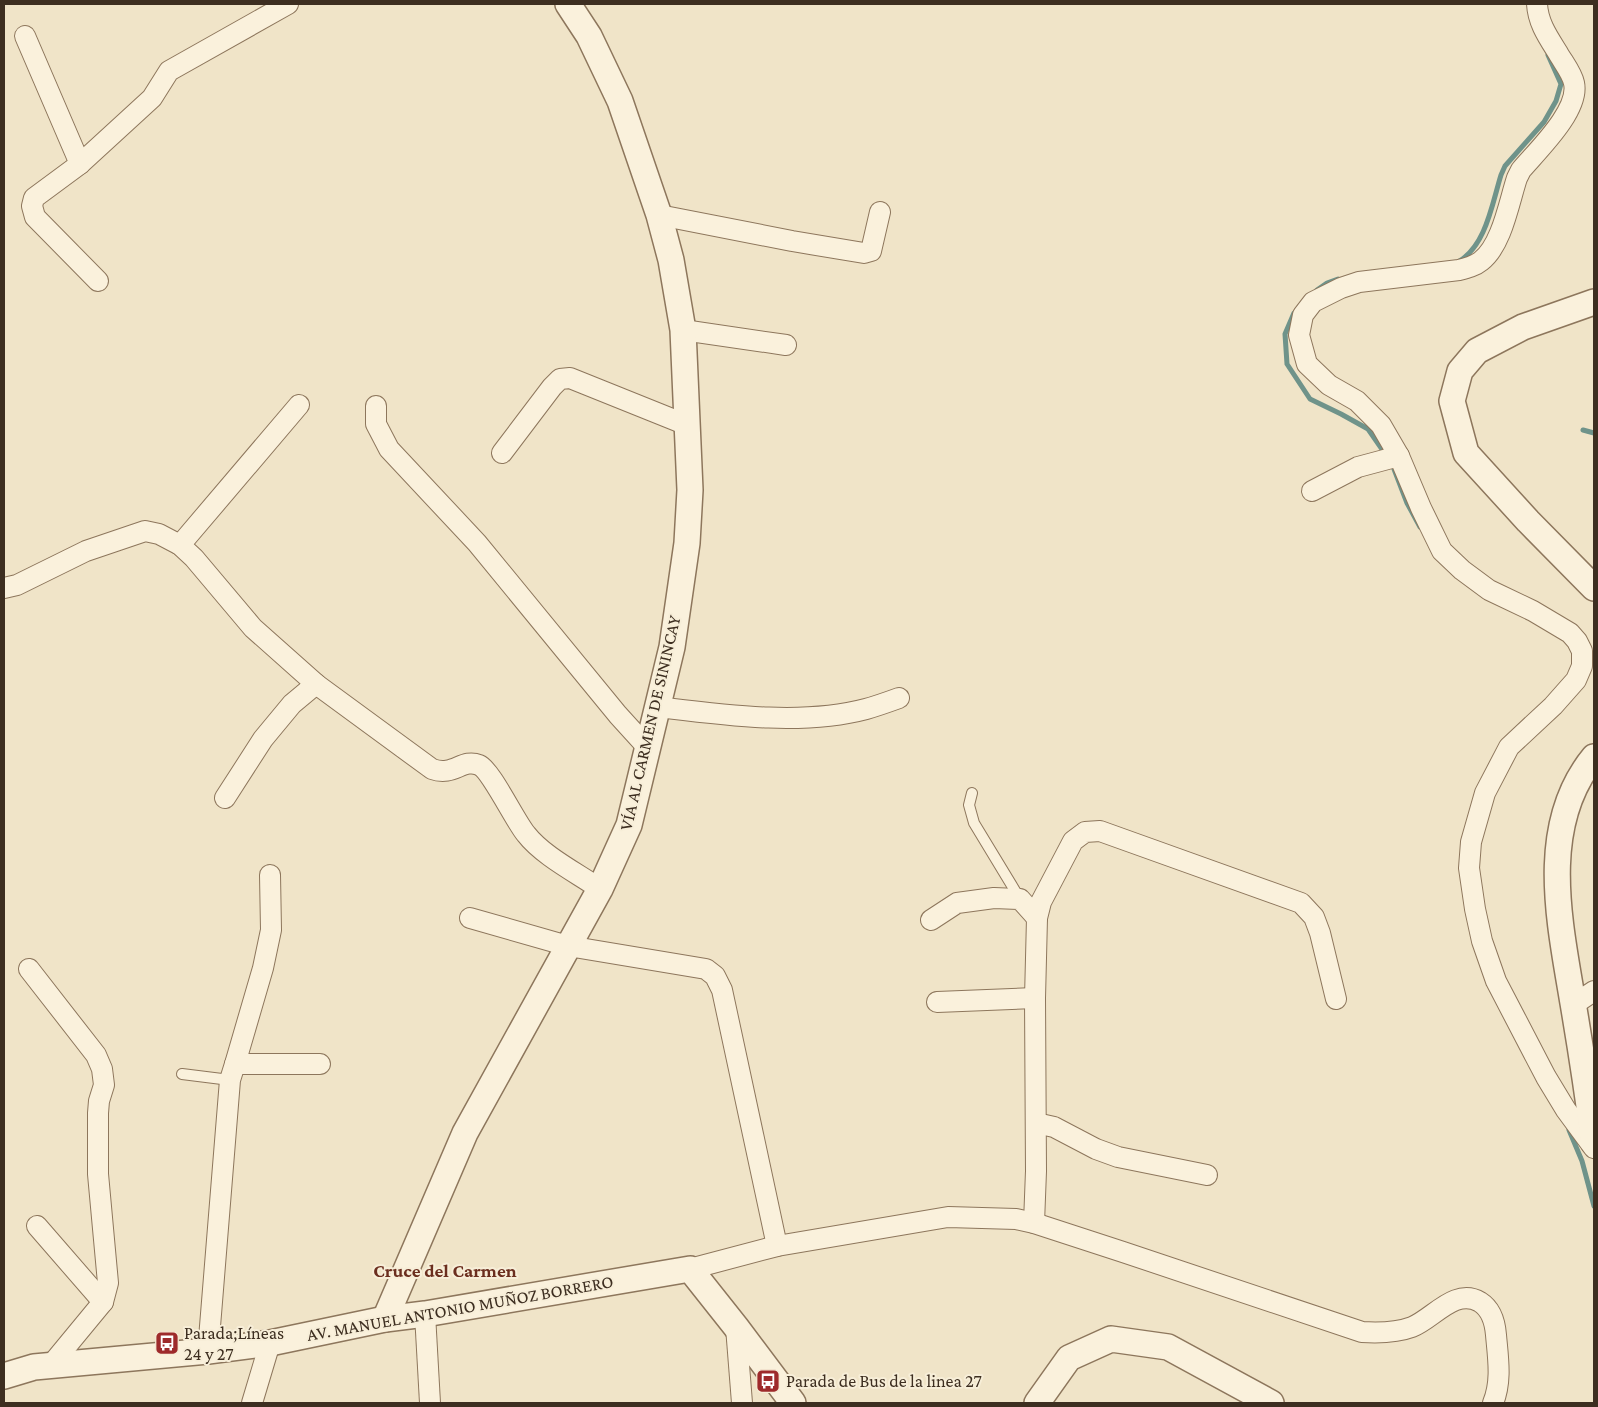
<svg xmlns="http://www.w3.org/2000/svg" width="1598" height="1407" font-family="'Crimson Pro',serif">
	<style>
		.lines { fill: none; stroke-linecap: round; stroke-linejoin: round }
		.stream { stroke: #6f938a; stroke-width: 5 }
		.service-casing { stroke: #8d765c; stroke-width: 12 }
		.minor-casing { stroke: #8d765c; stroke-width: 22 }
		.tertiary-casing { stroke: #8d765c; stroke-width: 28 }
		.service { stroke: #faf1dc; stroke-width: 10 }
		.minor { stroke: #faf1dc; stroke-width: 20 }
		.tertiary { stroke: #faf1dc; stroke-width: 25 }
		.labels { text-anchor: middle; stroke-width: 4; stroke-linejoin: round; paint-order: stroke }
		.street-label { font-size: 18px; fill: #3d2e20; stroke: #f7eed8 }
		.poi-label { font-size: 18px; fill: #3d2e20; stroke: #f7eed8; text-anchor: start }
		.neighbourhood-label { font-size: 19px; font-weight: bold; fill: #6b2e1e; stroke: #f7eed8 }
	</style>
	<rect width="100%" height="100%" fill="#f0e4c8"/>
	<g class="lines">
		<!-- stream -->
		<g class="stream">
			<path d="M1458 262C1486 246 1492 204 1501 175L1505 166 1544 122 1556 101 1561 84 1548 55"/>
			<polyline points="1317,290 1327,283 1338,279"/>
			<polyline points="1294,313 1285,334 1287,364 1310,399 1341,414 1368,429 1386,455"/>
			<polyline points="1583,430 1594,433"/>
			<polyline points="1394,469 1407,503 1420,527"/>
			<polyline points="1569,1130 1582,1161 1594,1206"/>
		</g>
		<!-- service casing -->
		<g class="service-casing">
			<g id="service">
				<polyline points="972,793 969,805 974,823 1020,899"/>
				<polyline points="182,1074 230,1080"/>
			</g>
		</g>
		<!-- minor casing -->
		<g class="minor-casing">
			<g id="minor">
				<path d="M1537 4C1538 23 1548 37 1558 53 1563 62 1572 73 1574 83 1580 110 1538 150 1521 170L1517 178C1509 202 1502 245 1481 261 1475 266 1467 268 1459 270L1359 282 1341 288 1313 302 1303 315 1299 335 1307 364 1329 385 1357 401 1381 425 1399 456 1421 508 1442 551 1462 570 1489 590 1533 611 1570 633 1577 641 1582 651V666L1576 680 1553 706 1509 747 1485 793 1471 842 1469 868 1475 909 1482 941 1496 981 1546 1077 1566 1110 1594 1148"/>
				<polyline points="25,36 80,164"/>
				<polyline points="659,215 792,241 864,253 871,251 880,212"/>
				<polyline points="98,281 35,217 32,206 34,198 80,164 152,98 169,71 288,4"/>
				<polyline points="683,330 786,345"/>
				<polyline points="376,406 376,424 389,449 477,543 618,715 648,748"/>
				<polyline points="502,453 552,387 560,379 570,378 687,425"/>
				<polyline points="1312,491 1358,467 1399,456"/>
				<polyline points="180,545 299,405"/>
				<path d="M4 588 17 585 86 551 145 531 159 534 180 545 194 558 253 628 316 684 432 769C454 777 462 758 479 765 491 770 515 821 526 834 543 856 577 873 600 889"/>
				<path d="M658 707C724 715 802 726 866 709 877 706 888 702 899 698"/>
				<polyline points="225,798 263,739 292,704 316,684"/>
				<polyline points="470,918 568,946 706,969 715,976 722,990 777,1246"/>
				<polyline points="931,920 957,903 994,898 1020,899 1037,918"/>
				<polyline points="29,969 96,1055 102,1069 104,1085 99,1101 98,1113 98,1174 108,1283 103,1302 51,1365"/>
				<polyline points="937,1002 1035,998"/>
				<polyline points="1573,1005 1594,991"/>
				<polyline points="235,1064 263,968 271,930 270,875"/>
				<polyline points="1036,1123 1054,1127 1096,1149 1118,1157 1207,1175"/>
				<polyline points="1034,1223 1036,1171 1035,998 1037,918 1041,902 1073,841 1085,832 1100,831 1301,903 1314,917 1320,933 1336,999"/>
				<polyline points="37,1226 103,1302"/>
				<path d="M690 1269 777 1246 948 1217 1016 1219 1034 1223 1123 1252 1362 1332C1379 1333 1396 1333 1412 1327 1433 1319 1455 1287 1480 1302 1491 1309 1495 1322 1496 1335 1498 1358 1502 1381 1493 1403"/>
				<polyline points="425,1314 430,1403"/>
				<polyline points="736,1327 742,1403"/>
				<polyline points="208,1351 230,1080 235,1064 320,1064"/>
				<polyline points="252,1403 270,1343"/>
			</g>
		</g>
		<!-- tertiary casing -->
		<g class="tertiary-casing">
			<g id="tertiary">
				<polyline points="1594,302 1523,327 1477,351 1460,371 1452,401 1466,453 1528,521 1594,588"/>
				<path d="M1594 757C1537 826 1560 924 1573 1003 1581 1050 1588 1096 1594 1143"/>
				<polyline points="385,1319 465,1133 600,889 629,825 672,647 687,543 690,490 683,330 671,260 659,215 620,101 589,36 568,4"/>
				<polyline points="4,1376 34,1367 208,1351 270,1343 385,1319 425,1314 690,1269 736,1327 793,1403"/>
				<polyline points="1037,1403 1069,1358 1111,1339 1168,1347 1271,1403"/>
			</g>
		</g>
		<!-- service -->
		<use href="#service" class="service"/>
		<!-- minor -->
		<use href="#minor" class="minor"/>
		<!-- tertiary -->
		<use href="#tertiary" class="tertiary"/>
	</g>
	<!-- icons -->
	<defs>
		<g id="bus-square" transform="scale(1.25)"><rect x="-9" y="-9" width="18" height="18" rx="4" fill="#9e2a2b" stroke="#f7eed8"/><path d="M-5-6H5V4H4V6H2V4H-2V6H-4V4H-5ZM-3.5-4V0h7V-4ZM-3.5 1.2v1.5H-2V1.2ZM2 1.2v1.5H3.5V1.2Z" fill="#fff"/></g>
	</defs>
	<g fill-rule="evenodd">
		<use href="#bus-square" x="167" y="1343"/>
		<use href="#bus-square" x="768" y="1381"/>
	</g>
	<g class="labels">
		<!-- street labels -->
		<g class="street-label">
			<text transform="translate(650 723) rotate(-77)" y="6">VÍA AL CARMEN DE SININCAY</text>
			<text transform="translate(460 1308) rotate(-10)" y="6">AV. MANUEL ANTONIO MUÑOZ BORRERO</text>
		</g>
		<!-- poi labels -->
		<g class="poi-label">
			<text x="184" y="1339">Parada;Líneas<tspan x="184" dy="21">24 y 27</tspan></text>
			<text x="786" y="1387">Parada de Bus de la linea 27</text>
		</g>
		<!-- neighbourhood labels -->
		<g class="neighbourhood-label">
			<text x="445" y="1277">Cruce del Carmen</text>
		</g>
	</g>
	<!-- border -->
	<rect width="1598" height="1407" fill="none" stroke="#3d2e20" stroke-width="10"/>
</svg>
